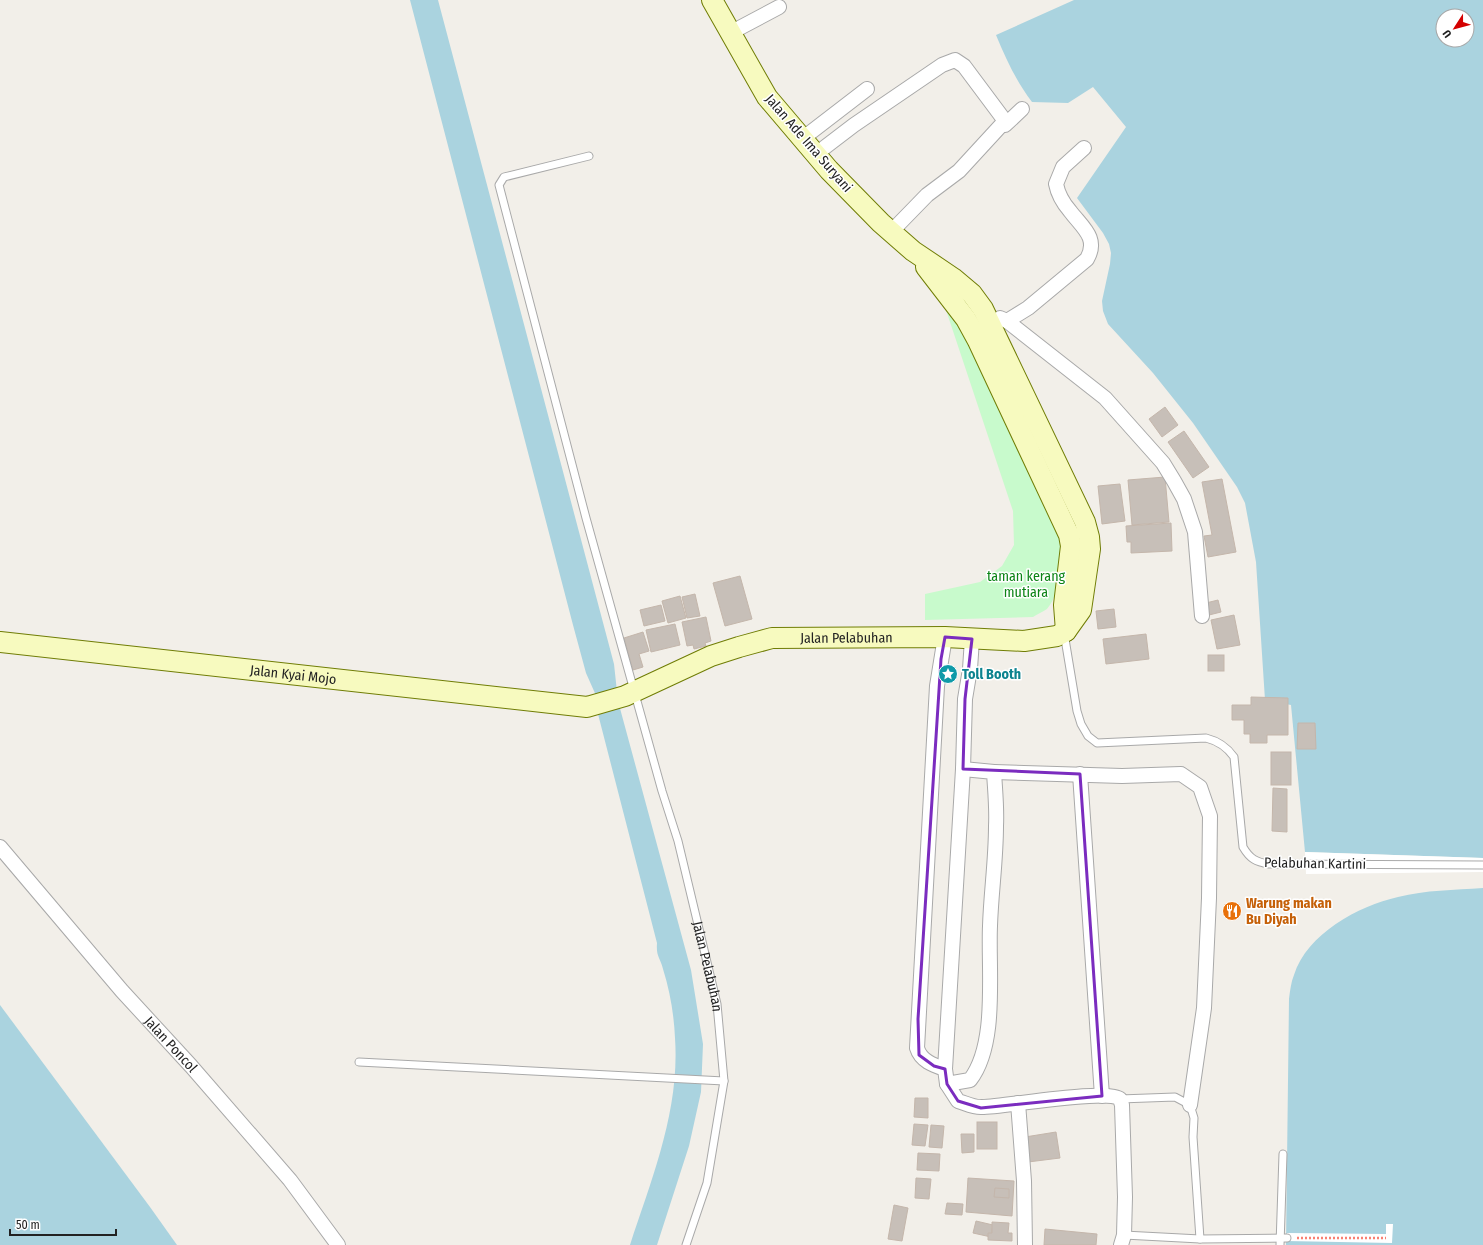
<svg xmlns="http://www.w3.org/2000/svg" width="1483" height="1245" font-family="'Fira Sans Condensed',sans-serif">
	<style>
		.park { fill: #c8facc }
		.water { fill: #aad3df; fill-rule: evenodd }
		.pier { fill: #fff }
		.building { fill: #c7bfb8; stroke: #c4b6ab }
		.lines { fill: none; stroke-linecap: round; stroke-linejoin: round }
		.service-casing { stroke: #a9a9a9; stroke-width: 9 }
		.minor-casing { stroke: #a9a9a9; stroke-width: 16 }
		.secondary-casing { stroke: #707d05; stroke-width: 22 }
		.path { stroke: #fa8072; stroke-width: 2.5; stroke-dasharray: 2 2; stroke-linecap: butt }
		.service { stroke: #fff; stroke-width: 7 }
		.minor { stroke: #fff; stroke-width: 14 }
		.secondary { stroke: #f7fabf; stroke-width: 20 }
		.marked { fill: none; stroke: #7b2cbf; stroke-width: 3; stroke-linejoin: round }
		.labels { text-anchor: middle; stroke-width: 3; stroke-linejoin: round; paint-order: stroke }
		.street-label { font-size: 14px; fill: #222; stroke: #fff }
		.park-label { font-size: 14px; fill: #0c8416; stroke: #fff }
		.culture-label { font-size: 14px; font-weight: bold; fill: #0d838f; stroke: #fff; text-anchor: start }
		.food-label { font-size: 14px; font-weight: bold; fill: #c56008; stroke: #fff; text-anchor: start }
	</style>
	<rect width="100%" height="100%" fill="#f2efe9"/>
	<!-- park -->
	<path class="park" d="M939 289 966 326 1061 538C1060 561 1063 590 1047 609 1043 612 1037 614 1033 617L925 620V594L980 582 1002 566 1014 545 1013 511Z"/>
	<!-- water -->
	<g class="water">
		<path d="M410 0H438L614 664 618 701 691 970 703 1044 701 1092 689 1146 657 1245H630C652 1178 680 1110 675 1038 674 1015 670 991 663 969 660 957 656 957 657 943L598 714V700L586 673 573 625Z"/>
		<path d="M1074 0H1483V858L1305 852 1291 705 1265 700 1256 562 1245 503 1237 487 1193 423 1153 373 1108 324 1103 311 1102 301 1110 264 1111 253 1109 244 1103 233 1077 198 1126 127 1093 87 1068 103 1032 102C1016 81 1006 59 996 35ZM1443 16H1467V40H1443Z"/>
		<path d="M1483 888V1245H1286L1289 999C1290 991 1291 982 1294 975 1307 934 1358 906 1398 897 1426 890 1454 890 1483 888Z"/>
		<polygon points="0,1005 150,1207 177,1245 0,1245"/>
	</g>
	<!-- pier -->
	<g class="pier">
		<polygon points="1305,852 1483,858 1483,872 1306,874"/>
		<polygon points="1386,1224 1393,1224 1392,1243 1286,1241 1287,1233 1386,1234"/>
	</g>
	<!-- building -->
	<g class="building">
		<polygon points="1165,407 1178,425 1162,437 1149,419"/>
		<polygon points="1184,431 1209,467 1193,478 1168,442"/>
		<polygon points="1165,477 1169,522 1132,525 1128,480"/>
		<polygon points="1222,479 1236,552 1208,557 1204,536 1212,535 1202,482"/>
		<polygon points="1120,484 1125,521 1102,524 1098,486"/>
		<polygon points="1171,523 1172,551 1131,553 1131,542 1127,542 1126,526"/>
		<polygon points="740,576 752,619 725,626 713,583"/>
		<polygon points="695,594 700,616 687,618 682,597"/>
		<polygon points="680,596 686,618 668,623 662,601"/>
		<polygon points="1218,600 1221,612 1205,616 1202,604"/>
		<polygon points="661,605 665,621 644,626 640,610"/>
		<polygon points="1114,609 1116,627 1098,629 1096,611"/>
		<polygon points="1234,615 1240,645 1217,649 1211,620"/>
		<polygon points="706,617 711,641 705,643 706,646 694,649 693,645 687,646 682,622"/>
		<polygon points="675,624 680,645 651,652 646,630"/>
		<polygon points="643,632 649,651 639,654 643,667 633,670 624,638"/>
		<polygon points="1146,634 1149,659 1106,664 1103,639"/>
		<rect x="1208" y="655" width="16" height="16"/>
		<polygon points="1251,697 1288,698 1288,735 1267,735 1267,743 1250,743 1250,734 1244,734 1244,720 1232,720 1232,705 1251,705"/>
		<polygon points="1298,723 1315,723 1316,749 1297,749"/>
		<rect x="1271" y="752" width="20" height="33"/>
		<polygon points="1273,788 1287,789 1287,832 1272,831"/>
		<polygon points="915,1098 928,1098 928,1118 914,1117"/>
		<rect x="977" y="1122" width="20" height="27"/>
		<polygon points="914,1124 928,1125 925,1146 912,1145"/>
		<polygon points="931,1125 944,1126 942,1148 929,1147"/>
		<polygon points="1056,1132 1060,1158 1028,1162 1025,1137"/>
		<polygon points="961,1134 974,1134 974,1152 962,1153"/>
		<polygon points="918,1153 940,1154 939,1171 917,1170"/>
		<polygon points="916,1178 931,1179 929,1199 915,1198"/>
		<polygon points="968,1178 1014,1181 1012,1216 966,1212"/>
		<polygon points="995,1188 1009,1189 1009,1198 994,1197"/>
		<polygon points="947,1203 963,1204 962,1215 945,1214"/>
		<polygon points="894,1205 908,1208 902,1241 888,1239"/>
		<polygon points="976,1221 993,1225 991,1237 973,1233"/>
		<polygon points="992,1222 1009,1223 1008,1233 1012,1233 1012,1241 988,1240 988,1233 992,1233"/>
		<polygon points="1045,1229 1097,1234 1096,1245 1044,1245"/>
	</g>
	<g class="lines">
		<!-- service casing -->
		<g class="service-casing">
			<g id="service">
				<path id="s1" d="M589 156 504 177 499 185 586 518 662 791 678 841 717 1004 724 1081 707 1183 686 1245"/>
				<path d="M1064 633 1077 711 1081 724 1088 736 1097 743 1206 738C1218 741 1227 747 1234 757L1243 847C1250 859 1256 862 1269 864L1483 865"/>
				<polyline points="359,1062 724,1081"/>
				<polyline points="1120,1099 1175,1097 1190,1105 1194,1118 1193,1137 1200,1239"/>
				<polyline points="1124,1235 1200,1239 1287,1238"/>
				<polyline points="1280,1245 1283,1154"/>
			</g>
		</g>
		<!-- minor casing -->
		<g class="minor-casing">
			<g id="minor">
				<polyline points="730,33 779,7"/>
				<polyline points="1004,124 1005,125 1022,109"/>
				<polyline points="802,139 867,89"/>
				<polyline points="816,154 854,125 942,65 955,60 964,66 1005,121 959,171 927,195 891,232"/>
				<path d="M1000 318 1007 321 1028 308 1087 259C1099 238 1082 227 1070 211 1063 203 1058 194 1056 184L1063 167 1084 148"/>
				<polyline points="1007,321 1105,398 1163,463 1174,481 1184,499 1195,532 1202,616"/>
				<path d="M945 637 937 686 917 1048C921 1061 933 1065 945 1069L947 1084 958 1101C965 1103 975 1108 982 1107 1005 1107 1107 1088 1120 1099L1122 1105 1125 1197 1124 1235 1121 1245"/>
				<polyline points="994,772 1122,776 1181,774 1200,787 1210,816 1209,898 1204,1008 1190,1105"/>
				<polyline points="1080,774 1102,1096"/>
				<path id="s2" d="M0 847 122 991 191 1066 290 1180 338 1245"/>
				<polyline points="945,1069 963,769"/>
				<path d="M947 1084 970 1080C998 1044 988 970 990 926 991 893 996 860 996 826 997 808 995 790 994 772L963 769 965 699 970 669 972 639"/>
				<polyline points="1018,1103 1024,1181 1025,1245"/>
			</g>
		</g>
		<!-- secondary casing -->
		<g class="secondary-casing">
			<g id="secondary">
				<polyline points="926,267 966,319 978,341 1069,535 1071,546 1064,605 1066,631"/>
				<path id="s3" d="M0 642 587 707 625 696 711 656 739 647 772 638 945 637 1024 641 1057 636 1066 631 1081 610 1090 549 1089 537 1085 522 983 309 972 294 953 278 913 251 881 223 829 170 767 97 712 0"/>
			</g>
		</g>
		<!-- path -->
		<polyline class="path" points="1297,1238 1386,1238"/>
		<!-- service -->
		<use href="#service" class="service"/>
		<!-- minor -->
		<use href="#minor" class="minor"/>
		<!-- secondary -->
		<use href="#secondary" class="secondary"/>
	</g>
	<!-- marked area -->
	<path class="marked" d="M945 637 972 639 965 699 963 769 1080 774 1102 1096 981 1108 958 1101 947 1084 945 1069 934 1066 919 1055 918 1019 941 659Z"/>
	<!-- icons -->
	<defs>
		<g id="sight-disc" transform="scale(1)"><circle r="9.5" fill="#0f9aa8" stroke="#fff"/><path d="M0-6L1.8-2.2L6-1.7L2.9 1.2L3.7 5.4L0 3.3L-3.7 5.4L-2.9 1.2L-6-1.7L-1.8-2.2Z" fill="#fff"/></g>
		<g id="restaurant-disc" transform="scale(1)"><circle r="9.5" fill="#e8710a" stroke="#fff"/><path d="M-5-6h1v4h1v-4h1v4h1v-4h1v5L-1.5 .5V6h-2V.5L-5-1ZM5-6V6H3V1.5H1.5Q1.5-4 5-6Z" fill="#fff"/></g>
	</defs>
	<g fill-rule="evenodd">
		<use href="#sight-disc" x="948" y="674"/>
		<use href="#restaurant-disc" x="1232" y="911"/>
	</g>
	<g class="labels">
		<!-- street labels -->
		<g class="street-label">
			<text transform="translate(809 143) rotate(49)" y="5">Jalan Ade Ima Suryani</text>
			<text dy="5" stroke="none"><textPath href="#s3" startOffset="863">Jalan Pelabuhan</textPath></text>
			<text dy="5" stroke="none"><textPath href="#s3" startOffset="295">Jalan Kyai Mojo</textPath></text>
			<text transform="translate(1315 863) rotate(1)" y="5">Pelabuhan Kartini</text>
			<text dy="5" stroke="none"><textPath href="#s1" startOffset="906">Jalan Pelabuhan</textPath></text>
			<text dy="5" stroke="none"><textPath href="#s2" startOffset="261">Jalan Poncol</textPath></text>
		</g>
		<!-- park labels -->
		<g class="park-label">
			<text x="1026" y="581">taman kerang<tspan x="1026" dy="16">mutiara</tspan></text>
		</g>
		<!-- culture labels -->
		<g class="culture-label">
			<text x="962" y="679">Toll Booth</text>
		</g>
		<!-- food labels -->
		<g class="food-label">
			<text x="1246" y="908">Warung makan<tspan x="1246" dy="16">Bu Diyah</tspan></text>
		</g>
	</g>
	<!-- north arrow -->
	<g transform="translate(1455 28) rotate(234)"><circle r="19" fill="#ffffff" stroke="#a7a7a7"/>
	<path d="M0-3L7 15L0 10L-7 15Z" fill="#d40000"/>
	<text y="-6" font-size="11" font-weight="bold" text-anchor="middle" fill="#222222">U</text>
	</g>
	<!-- scale -->
	<path d="M10 1229v6h106v-6" fill="none" stroke="#222222" stroke-width="2"/>
	<text x="16" y="1229" font-size="12" fill="#222222" stroke="#ffffff" stroke-width="3" paint-order="stroke">50 m</text>
</svg>
